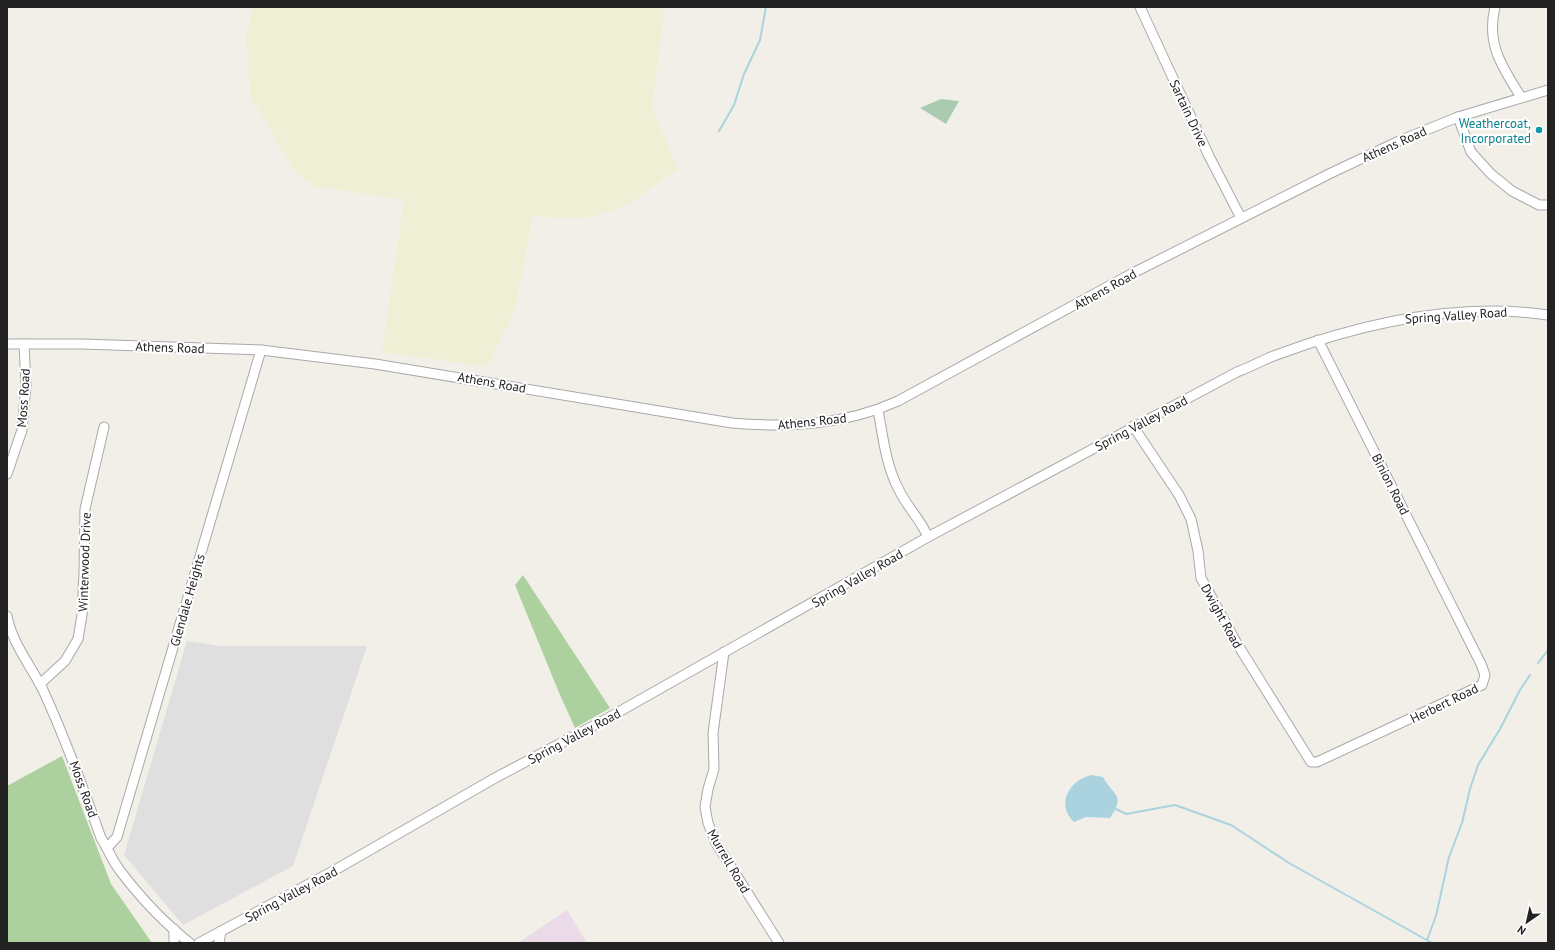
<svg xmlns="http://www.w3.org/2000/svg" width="1555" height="950" font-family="'PT Sans',sans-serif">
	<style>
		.residential { fill: #e0dfdf }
		.industrial { fill: #ebdbe8 }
		.farmland { fill: #eef0d5 }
		.forest { fill: #add19e }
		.cemetery { fill: #aacbaf }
		.water { fill: #aad3df }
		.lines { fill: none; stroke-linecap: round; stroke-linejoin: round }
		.stream { stroke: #aad3df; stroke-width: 2 }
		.minor-casing { stroke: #a9a9a9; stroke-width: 11 }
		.minor { stroke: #fff; stroke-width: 9 }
		.culture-dot { fill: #0f9aa8; stroke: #fff; stroke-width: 1.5 }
		.labels { text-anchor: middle; stroke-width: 4; stroke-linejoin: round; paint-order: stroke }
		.street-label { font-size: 13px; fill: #222; stroke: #fff }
		.culture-label { font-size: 13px; fill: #0d838f; stroke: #fff; text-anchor: end }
	</style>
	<rect width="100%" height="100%" fill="#f2efe9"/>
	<!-- residential -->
	<polygon class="residential" points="187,641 220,646 367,646 293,866 183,925 124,855"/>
	<!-- industrial -->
	<polygon class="industrial" points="567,910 587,943 518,943"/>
	<!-- farmland -->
	<polygon class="farmland" points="252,7 665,7 652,107 678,169 626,206 582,219 533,216 515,310 487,367 382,352 404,200 314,186 296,173 250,96 246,38"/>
	<!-- forest -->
	<g class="forest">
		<polygon points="523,575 610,708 575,728 560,695 515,585"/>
		<polygon points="62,756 111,884 152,943 7,943 7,786"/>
	</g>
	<!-- cemetery -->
	<polygon class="cemetery" points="941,99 959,101 946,124 920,108"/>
	<!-- water -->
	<path class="water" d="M1092 775 1103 777C1114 797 1126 794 1110 818L1086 817 1074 822C1055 804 1070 779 1092 775Z"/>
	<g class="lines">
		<!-- stream -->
		<g class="stream">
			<polyline points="719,131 734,105 744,74 760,40 766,7"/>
			<polyline points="1538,663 1548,650"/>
			<polyline points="1116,809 1126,814 1175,805 1231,825 1289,863 1432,943"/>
			<polyline points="1427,940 1436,916 1449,857 1462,823 1470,789 1478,765 1500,729 1520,690 1530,675"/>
		</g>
		<!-- minor casing -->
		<g class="minor-casing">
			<g id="minor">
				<polyline points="1140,7 1209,156 1241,218"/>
				<path d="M1495 7C1486 44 1502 67 1521 97"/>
				<polyline points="1458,117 1471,152 1491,174 1512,191 1539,205 1548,205"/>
				<path d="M7 344H82L261 350 375 364 732 423C789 428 845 425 898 401L1131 274 1331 173 1399 141 1458 117 1548 90"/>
				<path d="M878 410C883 437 886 466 899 490 907 507 921 520 928 537"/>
				<polyline points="1133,426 1179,495 1191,519 1198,551 1201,578 1236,642 1311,762 1317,762 1482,685 1485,675 1481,664 1318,340"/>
				<polyline points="7,474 22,430 26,386 24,344"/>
				<path d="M7 616C12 643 31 666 43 690 65 738 83 788 101 838 108 849 113 862 121 872 141 898 164 923 190 943"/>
				<polyline points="724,652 713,733 714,769 708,789 705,807 708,823 716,843 779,943"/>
				<polyline points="40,684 65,661 78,639 82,615 84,573 85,509 104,427"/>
				<polyline points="107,848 117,837 261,350"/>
				<polyline points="174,929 174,943"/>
				<path d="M199 943 335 870 495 778 608 718 928 537 1237 372C1251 367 1264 359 1279 354 1363 323 1458 302 1548 315"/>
				<polyline points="219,943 221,931"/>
			</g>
		</g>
		<!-- minor -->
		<use href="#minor" class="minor"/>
	</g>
	<!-- markers -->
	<circle class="culture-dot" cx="1539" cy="130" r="4"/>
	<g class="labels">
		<!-- street labels -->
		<g class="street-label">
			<text transform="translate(1189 113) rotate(65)" y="5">Sartain Drive</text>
			<text transform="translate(1394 144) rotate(-24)" y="5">Athens Road</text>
			<text transform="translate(1105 289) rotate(-29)" y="5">Athens Road</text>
			<text transform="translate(1456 315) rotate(-4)" y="5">Spring Valley Road</text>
			<text transform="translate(170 347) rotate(2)" y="5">Athens Road</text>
			<text transform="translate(492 382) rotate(10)" y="5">Athens Road</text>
			<text transform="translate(23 398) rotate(-86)" y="5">Moss Road</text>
			<text transform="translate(812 421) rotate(-6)" y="5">Athens Road</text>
			<text transform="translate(1141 423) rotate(-28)" y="5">Spring Valley Road</text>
			<text transform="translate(1391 484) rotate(63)" y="5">Binion Road</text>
			<text transform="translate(84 562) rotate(-88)" y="5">Winterwood Drive</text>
			<text transform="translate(857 578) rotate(-30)" y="5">Spring Valley Road</text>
			<text transform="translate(187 600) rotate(-74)" y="5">Glendale Heights</text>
			<text transform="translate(1222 616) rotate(61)" y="5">Dwight Road</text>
			<text transform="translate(1444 703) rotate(-26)" y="5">Herbert Road</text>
			<text transform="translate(574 736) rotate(-28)" y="5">Spring Valley Road</text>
			<text transform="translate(84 789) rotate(70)" y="5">Moss Road</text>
			<text transform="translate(729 861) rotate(60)" y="5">Murrell Road</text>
			<text transform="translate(291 894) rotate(-28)" y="5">Spring Valley Road</text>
		</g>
		<!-- culture labels -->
		<g class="culture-label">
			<text x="1531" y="128">Weathercoat,<tspan x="1531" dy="15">Incorporated</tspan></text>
		</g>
	</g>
	<!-- border -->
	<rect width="1555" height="950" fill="none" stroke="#222222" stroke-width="16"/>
	<!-- north arrow -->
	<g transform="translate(1527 922) rotate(214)" stroke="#ffffff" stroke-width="3" paint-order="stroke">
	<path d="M0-3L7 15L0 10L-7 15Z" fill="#222222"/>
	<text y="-6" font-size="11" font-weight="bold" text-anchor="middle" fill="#222222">N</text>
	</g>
</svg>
